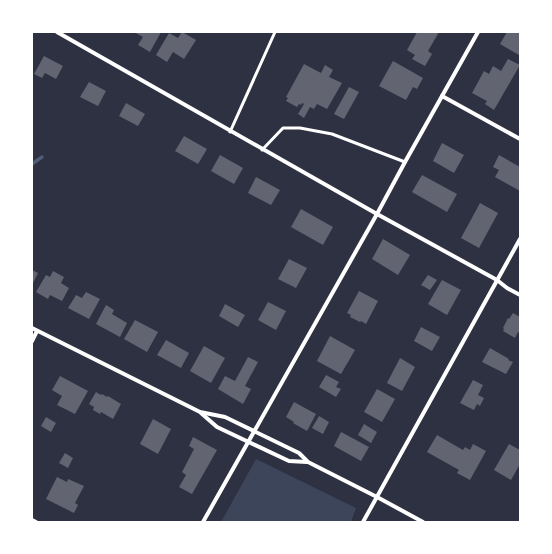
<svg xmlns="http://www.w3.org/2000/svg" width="552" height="554" font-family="'PT Sans',sans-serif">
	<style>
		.green { fill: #3c4559 }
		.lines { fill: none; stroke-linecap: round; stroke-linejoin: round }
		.stream { stroke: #4f5d75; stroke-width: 3.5 }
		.building { fill: #626471 }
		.service { stroke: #fff; stroke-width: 3 }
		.minor { stroke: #fff; stroke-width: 4 }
	</style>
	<rect width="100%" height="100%" fill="#2d3142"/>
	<!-- green -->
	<polygon class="green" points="256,459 356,508 351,522 221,522"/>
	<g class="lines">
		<!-- stream -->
		<polyline class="stream" points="32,164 42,157"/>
	</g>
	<!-- building -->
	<g class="building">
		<polygon points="134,32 161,32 150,52 138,45 143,37"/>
		<polygon points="182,32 196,40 184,59 173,52 167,62 156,55 169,33 178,38"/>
		<polygon points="417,32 439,32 428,51 432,54 425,66 412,59 415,55 407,50"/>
		<polygon points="507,32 520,32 519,55 500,44"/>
		<polygon points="44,56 63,66 56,79 45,73 42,78 34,74"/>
		<polygon points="508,59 520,65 494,110 485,104 487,101 472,93 484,71 489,74 493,66 501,71"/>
		<polygon points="393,61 423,78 417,89 413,87 406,100 379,86"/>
		<polygon points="304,64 321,73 325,65 333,70 329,77 342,83 327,109 317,104 314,109 310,107 304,118 298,114 304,104 302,103 301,105 299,104 297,107 286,101 288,98 286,97"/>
		<polygon points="89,82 106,91 98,106 80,97"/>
		<polygon points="349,87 359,92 344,119 334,114"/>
		<polygon points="126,103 145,114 138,126 119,116"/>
		<polygon points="184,136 207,149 198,164 175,151"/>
		<polygon points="442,143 464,155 454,173 433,161"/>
		<polygon points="220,155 243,168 234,184 211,171"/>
		<polygon points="499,155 520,167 520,191 495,177 499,170 493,167"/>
		<polygon points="422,175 457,194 447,212 412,192"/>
		<polygon points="256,177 280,190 271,205 248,193"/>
		<polygon points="480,203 498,213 479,248 461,238"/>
		<polygon points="301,209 333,227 323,245 291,227"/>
		<polygon points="383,239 410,255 398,275 372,259"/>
		<polygon points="289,259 307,268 296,288 278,279"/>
		<polygon points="32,270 38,273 32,285"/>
		<polygon points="53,271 64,277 61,283 69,288 62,301 50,295 48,299 36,292 46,275 50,277"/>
		<polygon points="428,275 437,280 430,290 421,285"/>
		<polygon points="442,280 461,290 447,315 428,304"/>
		<polygon points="359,291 378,301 366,324 361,321 360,322 350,317 351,315 347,313"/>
		<polygon points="86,292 100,299 89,319 68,308 76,295 82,298"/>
		<polygon points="268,302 286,311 276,330 258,320"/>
		<polygon points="225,304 245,315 238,327 219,316"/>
		<polygon points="106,305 114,310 112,314 127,323 120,337 96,324"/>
		<polygon points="513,313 520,317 520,333 518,332 515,338 503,331 504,329 503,328 508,318 509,319"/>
		<polygon points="135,320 158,332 147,352 124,339"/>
		<polygon points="421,327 440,337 432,351 414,341"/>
		<polygon points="330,336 355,350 341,374 317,361"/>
		<polygon points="166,340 189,353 181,368 157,355"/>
		<polygon points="204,346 225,358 211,383 190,371"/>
		<polygon points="490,348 509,359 508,360 513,362 506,374 482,362"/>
		<polygon points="248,357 258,362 245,386 251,389 243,404 218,389 225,376 235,381"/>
		<polygon points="400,358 415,367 402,391 387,383"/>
		<polygon points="326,375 339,382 336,387 341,389 336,397 319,387"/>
		<polygon points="60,376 88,391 75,414 57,405 62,396 52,390"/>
		<polygon points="473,380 483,385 478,395 484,398 480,406 477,404 474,410 460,403"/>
		<polygon points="377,389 395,399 382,422 364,412"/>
		<polygon points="96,392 101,395 102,394 107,397 108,396 121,404 113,419 101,412 100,414 93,410 94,407 89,404"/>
		<polygon points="294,402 316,414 307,431 293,423 294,422 286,417"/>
		<polygon points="319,416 329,422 323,434 312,428"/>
		<polygon points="46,417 56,423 51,432 41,426"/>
		<polygon points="153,419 171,429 158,454 140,444"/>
		<polygon points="364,424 377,432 371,443 358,435"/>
		<polygon points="341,432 369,447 361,461 334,446"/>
		<polygon points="437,435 463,450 465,447 470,450 473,444 486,451 470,480 457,473 459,470 427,452"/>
		<polygon points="193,437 217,450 192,494 179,487 186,475 182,472 194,449 189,446"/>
		<polygon points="509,444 520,450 520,464 511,480 494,470"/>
		<polygon points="65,453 73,458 68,468 59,463"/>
		<polygon points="57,477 67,482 68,479 84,486 75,503 78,505 74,513 46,499"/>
	</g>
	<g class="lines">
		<!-- service -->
		<g class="service">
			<polyline points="230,132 275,32"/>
			<polyline points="262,150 283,128 300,128 332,134 405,162"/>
		</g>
		<!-- minor -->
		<g class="minor">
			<polyline points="57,32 377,214 497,280 507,288 520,295"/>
			<polyline points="442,96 520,139"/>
			<polyline points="32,328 200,412 225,417 299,453 308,462 377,497 423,522"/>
			<polyline points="32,341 37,331"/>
			<polyline points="201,413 217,427 289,461 307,462"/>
			<polyline points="32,520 36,522"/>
			<polyline points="203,522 377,214 405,162 478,32"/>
			<polyline points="363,522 520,239"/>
		</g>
	</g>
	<!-- border -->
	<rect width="552" height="554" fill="none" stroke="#ffffff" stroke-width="66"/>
</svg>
